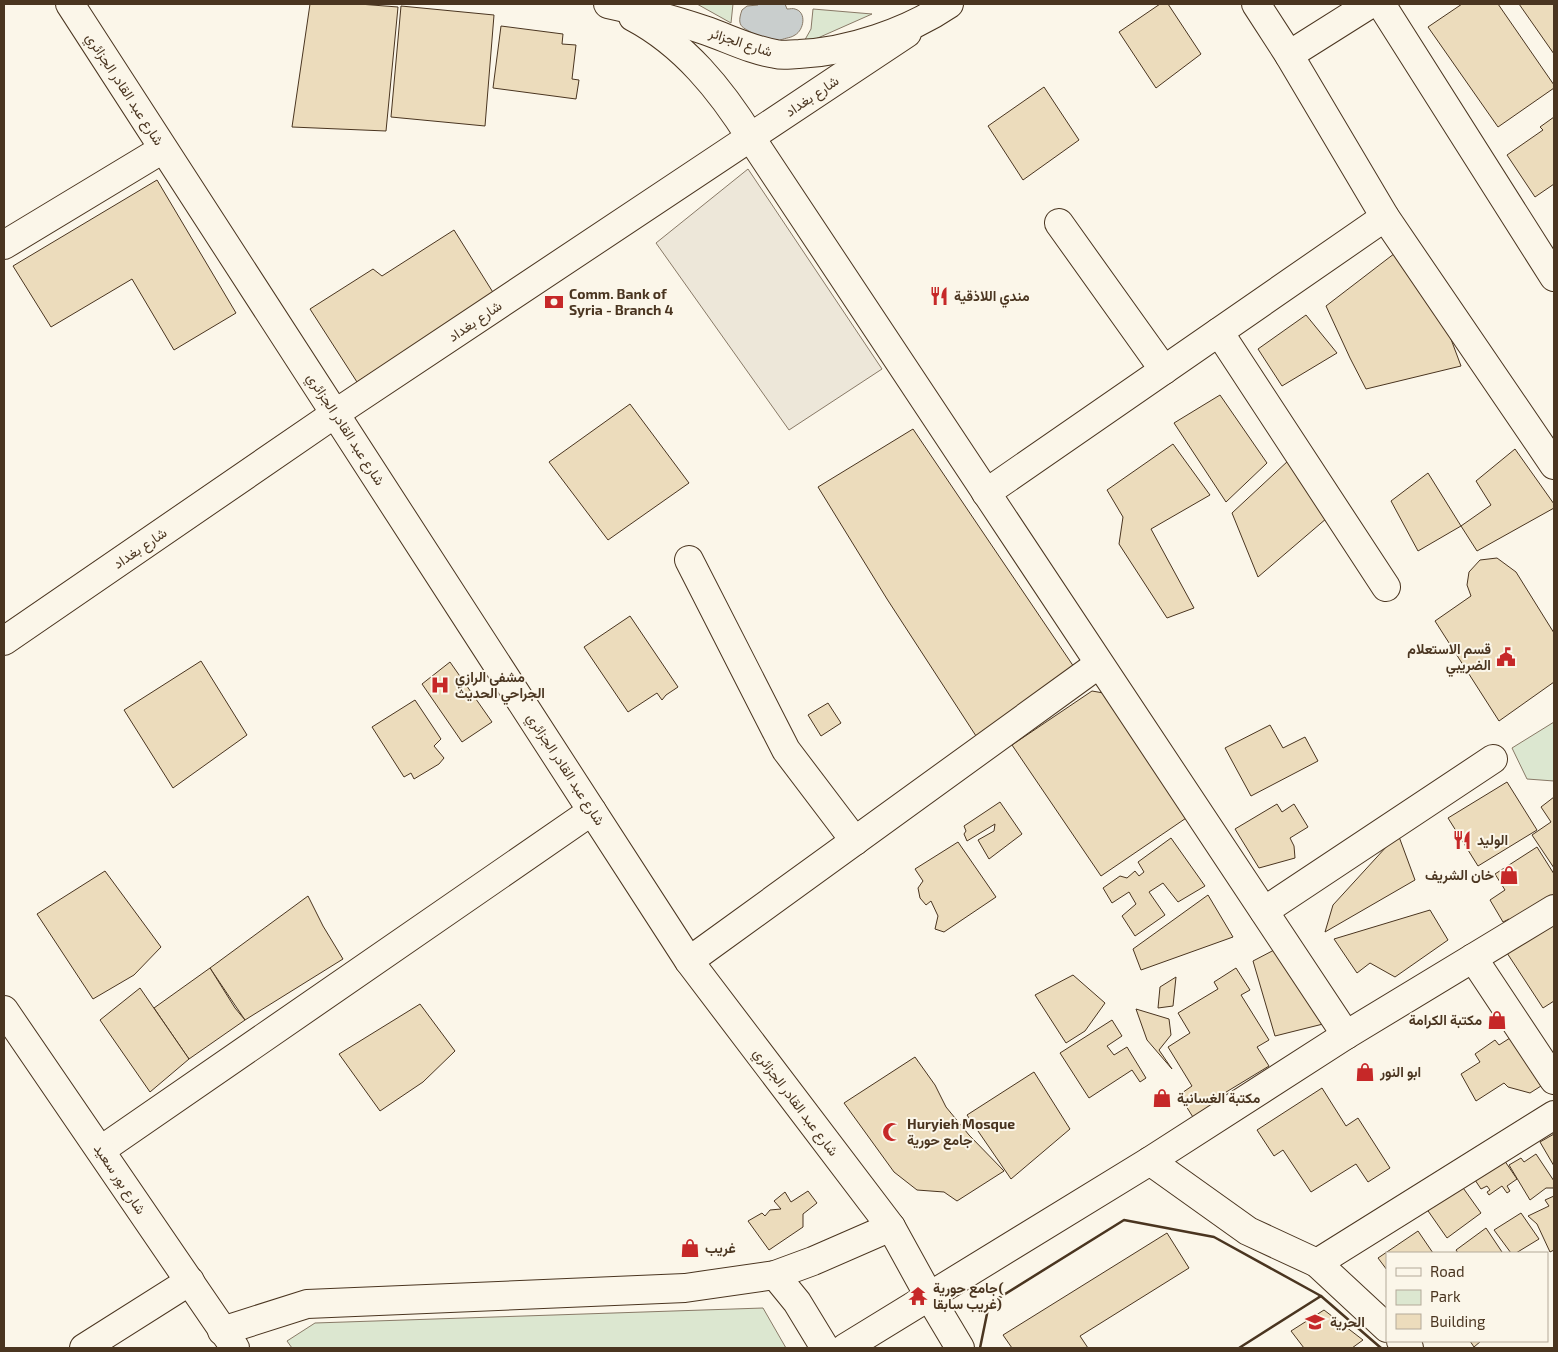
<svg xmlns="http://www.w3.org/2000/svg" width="1558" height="1352" font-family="'Exo 2',Vazirmatn,sans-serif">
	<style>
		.green { fill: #dce7d0; stroke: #887966 }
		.parking { fill: #ede7d9; stroke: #887966 }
		.water { fill: #c9cecd; stroke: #887966 }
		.building { fill: #ecdcbc; stroke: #4a3520 }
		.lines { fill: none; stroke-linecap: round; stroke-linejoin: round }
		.street-casing { stroke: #4a3520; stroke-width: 30 }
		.secondary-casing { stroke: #4a3520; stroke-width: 30 }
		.primary-casing { stroke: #4a3520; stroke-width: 30 }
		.street { stroke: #fbf6e9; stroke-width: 28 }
		.secondary { stroke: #fbf6e9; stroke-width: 28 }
		.primary { stroke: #fbf6e9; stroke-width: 28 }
		.wall { stroke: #4a3520; stroke-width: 2.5 }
		.labels { text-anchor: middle; stroke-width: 4; stroke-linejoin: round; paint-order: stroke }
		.street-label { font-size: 14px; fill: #4a3520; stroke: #fbf6e9 }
		.poi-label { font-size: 14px; font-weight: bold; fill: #4a3520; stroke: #fbf6e9; text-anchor: start }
	</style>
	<rect width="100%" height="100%" fill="#fbf6e9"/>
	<!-- green -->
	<g class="green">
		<polygon points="697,4 733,4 731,23"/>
		<polygon points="813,9 872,14 802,45 811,29"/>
		<polygon points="1554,722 1554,781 1527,779 1512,748"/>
		<polygon points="763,1308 786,1348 292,1348 287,1341 315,1323"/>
	</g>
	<!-- parking -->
	<polygon class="parking" points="748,169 882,369 789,430 656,243"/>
	<!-- water -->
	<path class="water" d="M759 4H785L787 9C790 9 793 8 795 9 807 12 804 30 795 35 789 39 785 37 777 42L758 39C749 26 734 32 742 10L747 6 758 5Z"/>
	<!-- building -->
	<g class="building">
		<polygon points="310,4 359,4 398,7 386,131 292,127"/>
		<polygon points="1160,4 1168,4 1201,54 1156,88 1119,32"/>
		<polygon points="1462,4 1498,4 1554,85 1554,88 1498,127 1428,27"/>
		<polygon points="1519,4 1554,4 1554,54"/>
		<polygon points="401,6 494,15 485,126 391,117"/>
		<polygon points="501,26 563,34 562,44 576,45 572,79 579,80 576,99 493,88"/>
		<polygon points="1044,87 1079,140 1023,180 988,126"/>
		<polygon points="1554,117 1554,184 1535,197 1507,155 1543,130 1540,127"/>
		<polygon points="157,180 236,313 174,350 132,279 51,327 13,266"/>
		<polygon points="454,230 494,294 357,382 310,309 373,269 382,276"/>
		<polygon points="1399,250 1442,315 1461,366 1366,389 1350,358 1326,306"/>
		<polygon points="1306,315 1337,353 1282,386 1258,349"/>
		<polygon points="1220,395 1267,463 1226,502 1174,423"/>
		<polygon points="630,404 689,483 608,540 549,462"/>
		<polygon points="913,429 1074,667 978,739 887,599 818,487"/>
		<polygon points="1173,444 1210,495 1151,529 1194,608 1167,618 1119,544 1123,517 1107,490"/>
		<polygon points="1515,449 1554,504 1554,508 1477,551 1461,526 1491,505 1476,481"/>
		<polygon points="1289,460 1327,518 1258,577 1232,513"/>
		<polygon points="1428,473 1461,526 1418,551 1391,501"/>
		<polygon points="1497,558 1516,572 1554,633 1554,682 1499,721 1435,621 1471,596 1467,585 1469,572 1480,560"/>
		<polygon points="630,616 678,687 666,695 662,700 657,693 628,712 584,647"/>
		<polygon points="201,661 247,735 173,788 124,710"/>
		<polygon points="450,662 492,722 462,742 422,684"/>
		<polygon points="1092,691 1115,695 1195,812 1101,876 1012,745"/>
		<polygon points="415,700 441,739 434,746 444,758 439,764 414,779 411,773 404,777 372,727"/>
		<polygon points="828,703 841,723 821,736 808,715"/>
		<polygon points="1270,725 1283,748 1305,737 1318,761 1251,796 1225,748"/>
		<polygon points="1507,782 1537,830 1478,866 1448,818"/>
		<polygon points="1554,797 1554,868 1532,835 1551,822 1541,807"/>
		<polygon points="1000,802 1022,834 989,859 978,840 994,831 995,824 967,841 964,834 966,831 964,826"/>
		<polygon points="1277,804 1282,812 1294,804 1308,827 1290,838 1294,846 1295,858 1259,868 1235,829"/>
		<polygon points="1398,834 1415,880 1325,932 1333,905"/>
		<polygon points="1171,838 1205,886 1178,902 1163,883 1149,892 1165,915 1135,936 1122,916 1136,904 1129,892 1112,903 1103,888 1120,876 1127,878 1135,871 1139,876 1144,872 1138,862"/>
		<polygon points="958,842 996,897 944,932 935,929 938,916 931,901 926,905 920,898 918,888 923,881 915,869"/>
		<polygon points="1537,847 1554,874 1554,899 1513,925 1509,919 1503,922 1490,900 1505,890 1495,874"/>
		<polygon points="105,871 161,947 134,975 93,999 37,914"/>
		<polygon points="1208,895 1233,937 1141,970 1133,949"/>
		<polygon points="308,896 323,926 343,959 245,1020 210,968"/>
		<polygon points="1430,910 1448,940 1395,977 1370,963 1357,973 1334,939"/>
		<polygon points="1554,923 1554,1001 1543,1008 1507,953"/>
		<polygon points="1276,949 1323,1024 1275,1036 1253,961"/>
		<polygon points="210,968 235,1008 245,1020 189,1059 154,1008"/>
		<polygon points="1236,968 1250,990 1241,995 1269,1040 1257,1047 1269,1066 1218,1097 1225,1108 1198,1125 1179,1095 1192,1086 1168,1047 1190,1033 1178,1013 1218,989 1214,982"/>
		<polygon points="1073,975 1105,1003 1085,1031 1066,1043 1035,995"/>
		<polygon points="1176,977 1173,1006 1158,1008 1160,987"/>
		<polygon points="140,988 189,1059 150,1092 100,1020"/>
		<polygon points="420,1004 455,1051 423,1082 380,1111 339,1054"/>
		<polygon points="1136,1009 1169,1019 1171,1035 1159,1050 1172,1069 1147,1040"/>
		<polygon points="1112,1020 1122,1036 1107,1046 1114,1055 1127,1047 1146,1078 1140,1082 1132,1070 1089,1098 1060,1053"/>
		<polygon points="1510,1038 1541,1086 1530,1093 1508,1087 1504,1083 1476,1101 1461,1074 1480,1062 1475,1054 1495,1040 1499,1045"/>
		<polygon points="915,1057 935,1085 946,1107 969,1135 1004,1171 957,1201 944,1192 917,1190 894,1172 844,1103"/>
		<polygon points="1034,1072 1070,1129 1011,1179 967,1115"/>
		<polygon points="1322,1088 1346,1126 1358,1118 1390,1168 1368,1182 1356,1164 1311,1192 1283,1150 1274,1156 1257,1130"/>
		<polygon points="1554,1134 1554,1166 1540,1142"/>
		<polygon points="1500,1154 1517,1179 1507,1186 1510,1191 1507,1193 1502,1186 1489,1195 1487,1192 1490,1190 1487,1186 1481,1189 1471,1174"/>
		<polygon points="1536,1154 1554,1181 1554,1188 1546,1188 1530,1200 1509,1165 1521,1158 1524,1162"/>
		<polygon points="1461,1185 1481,1213 1447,1238 1426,1208"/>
		<polygon points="808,1191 817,1203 803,1214 803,1227 769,1250 748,1221 762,1213 765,1216 770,1210 781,1209 774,1201 785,1192 791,1202"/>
		<polygon points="1554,1196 1554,1250 1550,1252 1537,1224 1528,1216 1549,1206 1545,1200"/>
		<polygon points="1521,1213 1539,1239 1516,1253 1511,1253 1494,1230"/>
		<polygon points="1486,1228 1502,1252 1500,1253 1458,1253 1456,1250"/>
		<polygon points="1418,1231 1433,1253 1387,1253 1387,1270 1378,1258"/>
		<polygon points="1167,1233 1189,1268 1080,1336 1088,1348 1012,1348 1003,1335"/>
		<polygon points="1324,1310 1363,1340 1352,1348 1304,1348 1291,1331"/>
		<polygon points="1470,1341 1481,1341 1474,1347"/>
	</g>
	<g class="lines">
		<!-- street casing -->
		<g class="street-casing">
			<g id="street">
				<polyline points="70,4 689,961 891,1227 929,1296 960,1348"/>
				<polyline points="1256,4 1289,55 1385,217 1554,465"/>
				<polyline points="1381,4 1554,277"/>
				<polyline points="1289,55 1370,4"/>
				<polyline points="751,138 1346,1035"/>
				<polyline points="1059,223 1164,370"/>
				<polyline points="4,245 163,149"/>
				<polyline points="1219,332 1386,587"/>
				<polyline points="986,493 1385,217"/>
				<polyline points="689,560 786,750 855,841"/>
				<polyline points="1264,911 1493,759"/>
				<polyline points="1473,958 1554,1080"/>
				<polyline points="689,961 1099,664"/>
				<polyline points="101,1150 592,811"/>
				<polyline points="1150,1161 1248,1231 1317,1263 1387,1328"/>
				<polyline points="1317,1263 1554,1115"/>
				<polyline points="775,1275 797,1302 825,1348"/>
				<polyline points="222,1331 307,1304 685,1288 775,1275 813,1261 891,1227"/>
				<polyline points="1401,1341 1409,1348"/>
				<polyline points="84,1348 190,1281"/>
				<polyline points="845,1348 1150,1161 1346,1035 1554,909"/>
			</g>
		</g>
		<!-- secondary casing -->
		<g class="secondary-casing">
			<g id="secondary">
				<polyline points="4,641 336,413 907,33"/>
				<polyline points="4,1010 235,1348"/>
			</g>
		</g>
		<!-- primary casing -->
		<g class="primary-casing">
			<g id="primary">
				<path d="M608 4C640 11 672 19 704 30 728 38 750 50 776 54 783 56 791 54 799 54 848 52 908 32 949 4"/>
				<path d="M633 17C684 44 721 90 751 138"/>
			</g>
		</g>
		<!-- street -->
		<use href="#street" class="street"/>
		<!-- secondary -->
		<use href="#secondary" class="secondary"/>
		<!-- primary -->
		<use href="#primary" class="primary"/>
		<!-- wall -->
		<g class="wall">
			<polyline points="1319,1297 1321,1296 1381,1348"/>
			<polyline points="980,1348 989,1304 1124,1220 1214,1237 1321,1296 1239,1348"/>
		</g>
	</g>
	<!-- icons -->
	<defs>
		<g id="restaurant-bare" transform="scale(1.5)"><path d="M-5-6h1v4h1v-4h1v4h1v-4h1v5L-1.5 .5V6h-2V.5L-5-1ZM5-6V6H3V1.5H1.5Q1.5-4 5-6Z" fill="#c62828" stroke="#fbf6e9" stroke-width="2.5" paint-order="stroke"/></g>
		<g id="bank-bare" transform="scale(1.5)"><path d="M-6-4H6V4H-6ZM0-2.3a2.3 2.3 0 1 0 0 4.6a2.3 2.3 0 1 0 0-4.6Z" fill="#c62828" stroke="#fbf6e9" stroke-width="2.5" paint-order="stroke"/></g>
		<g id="civic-bare" transform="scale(1.5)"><path d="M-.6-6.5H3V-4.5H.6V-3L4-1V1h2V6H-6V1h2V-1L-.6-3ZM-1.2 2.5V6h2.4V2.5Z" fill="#c62828" stroke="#fbf6e9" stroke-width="2.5" paint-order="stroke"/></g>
		<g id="hospital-bare" transform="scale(1.5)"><path d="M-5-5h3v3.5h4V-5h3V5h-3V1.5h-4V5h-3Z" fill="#c62828" stroke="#fbf6e9" stroke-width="2.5" paint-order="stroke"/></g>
		<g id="shop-bare" transform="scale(1.5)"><path d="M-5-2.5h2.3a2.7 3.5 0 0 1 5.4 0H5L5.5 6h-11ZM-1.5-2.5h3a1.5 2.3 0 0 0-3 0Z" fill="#c62828" stroke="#fbf6e9" stroke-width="2.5" paint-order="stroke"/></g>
		<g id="mosque-bare" transform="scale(1.5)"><path d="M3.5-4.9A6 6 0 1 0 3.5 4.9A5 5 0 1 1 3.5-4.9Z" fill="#c62828" stroke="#fbf6e9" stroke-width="2.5" paint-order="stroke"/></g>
		<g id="temple-bare" transform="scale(1.5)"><path d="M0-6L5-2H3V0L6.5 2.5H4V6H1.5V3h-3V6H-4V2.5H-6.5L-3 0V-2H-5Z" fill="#c62828" stroke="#fbf6e9" stroke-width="2.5" paint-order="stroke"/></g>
		<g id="school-bare" transform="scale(1.5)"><path d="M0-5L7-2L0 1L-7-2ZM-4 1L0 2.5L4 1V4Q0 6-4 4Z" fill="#c62828" stroke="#fbf6e9" stroke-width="2.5" paint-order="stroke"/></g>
	</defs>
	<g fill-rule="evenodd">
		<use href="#restaurant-bare" x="939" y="296"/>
		<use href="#bank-bare" x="554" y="302"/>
		<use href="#civic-bare" x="1506" y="657"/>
		<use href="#hospital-bare" x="440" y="685"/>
		<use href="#restaurant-bare" x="1462" y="840"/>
		<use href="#shop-bare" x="1509" y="875"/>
		<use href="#shop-bare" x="1497" y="1020"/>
		<use href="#shop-bare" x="1365" y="1072"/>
		<use href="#shop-bare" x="1162" y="1098"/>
		<use href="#mosque-bare" x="892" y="1132"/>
		<use href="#shop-bare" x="690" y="1248"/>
		<use href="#temple-bare" x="918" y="1296"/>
		<use href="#school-bare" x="1315" y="1322"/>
	</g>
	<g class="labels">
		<!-- street labels -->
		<g class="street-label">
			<text transform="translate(741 42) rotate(18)" y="5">شارع الجزائر</text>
			<text transform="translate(125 89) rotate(57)" y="5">شارع عبد القادر الجزائري</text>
			<text transform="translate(812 96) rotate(-34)" y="5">شارع بغداد</text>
			<text transform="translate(475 321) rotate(-34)" y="5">شارع بغداد</text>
			<text transform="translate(346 429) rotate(57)" y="5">شارع عبد القادر الجزائري</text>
			<text transform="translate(140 548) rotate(-34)" y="5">شارع بغداد</text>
			<text transform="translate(566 769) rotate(57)" y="5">شارع عبد القادر الجزائري</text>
			<text transform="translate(796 1102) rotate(53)" y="5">شارع عبد القادر الجزائري</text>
			<text transform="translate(120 1179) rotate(56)" y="5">شارع بور سعيد</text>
		</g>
		<!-- poi labels -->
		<g class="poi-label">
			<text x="569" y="299">Comm. Bank of<tspan x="569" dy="16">Syria - Branch 4</tspan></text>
			<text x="954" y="301">مندي اللاذقية</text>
			<text x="1491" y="654" text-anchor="end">قسم الاستعلام<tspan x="1491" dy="16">الضريبي</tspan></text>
			<text x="455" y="682">مشفى الرازي<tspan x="455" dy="16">الجراحي الحديث</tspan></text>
			<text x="1477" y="845">الوليد</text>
			<text x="1494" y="880" text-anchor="end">خان الشريف</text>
			<text x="1482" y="1025" text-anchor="end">مكتبة الكرامة</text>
			<text x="1380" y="1077">ابو النور</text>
			<text x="1177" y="1103">مكتبة الغسانية</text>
			<text x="907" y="1129">Huryieh Mosque<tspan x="907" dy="16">جامع حورية</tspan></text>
			<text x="705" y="1253">غريب</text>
			<text x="933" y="1293">جامع حورية(<tspan x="933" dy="16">غريب سابقا)</tspan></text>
			<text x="1330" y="1327">الحرية</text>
		</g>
	</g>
	<!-- border -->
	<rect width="1558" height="1352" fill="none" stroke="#4a3520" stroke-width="10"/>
	<!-- legend -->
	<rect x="1386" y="1252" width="162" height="90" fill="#fbf6e9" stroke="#b4a999"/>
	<rect x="1396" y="1268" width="25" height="8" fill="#fbf6e9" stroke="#b4a999"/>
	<text x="1430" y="1277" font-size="15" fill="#4a3520">Road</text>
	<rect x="1396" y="1290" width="25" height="15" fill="#dce7d0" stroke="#b4a999"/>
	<text x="1430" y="1302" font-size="15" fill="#4a3520">Park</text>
	<rect x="1396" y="1314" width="25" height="15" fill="#ecdcbc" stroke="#b4a999"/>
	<text x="1430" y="1327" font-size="15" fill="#4a3520">Building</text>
</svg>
